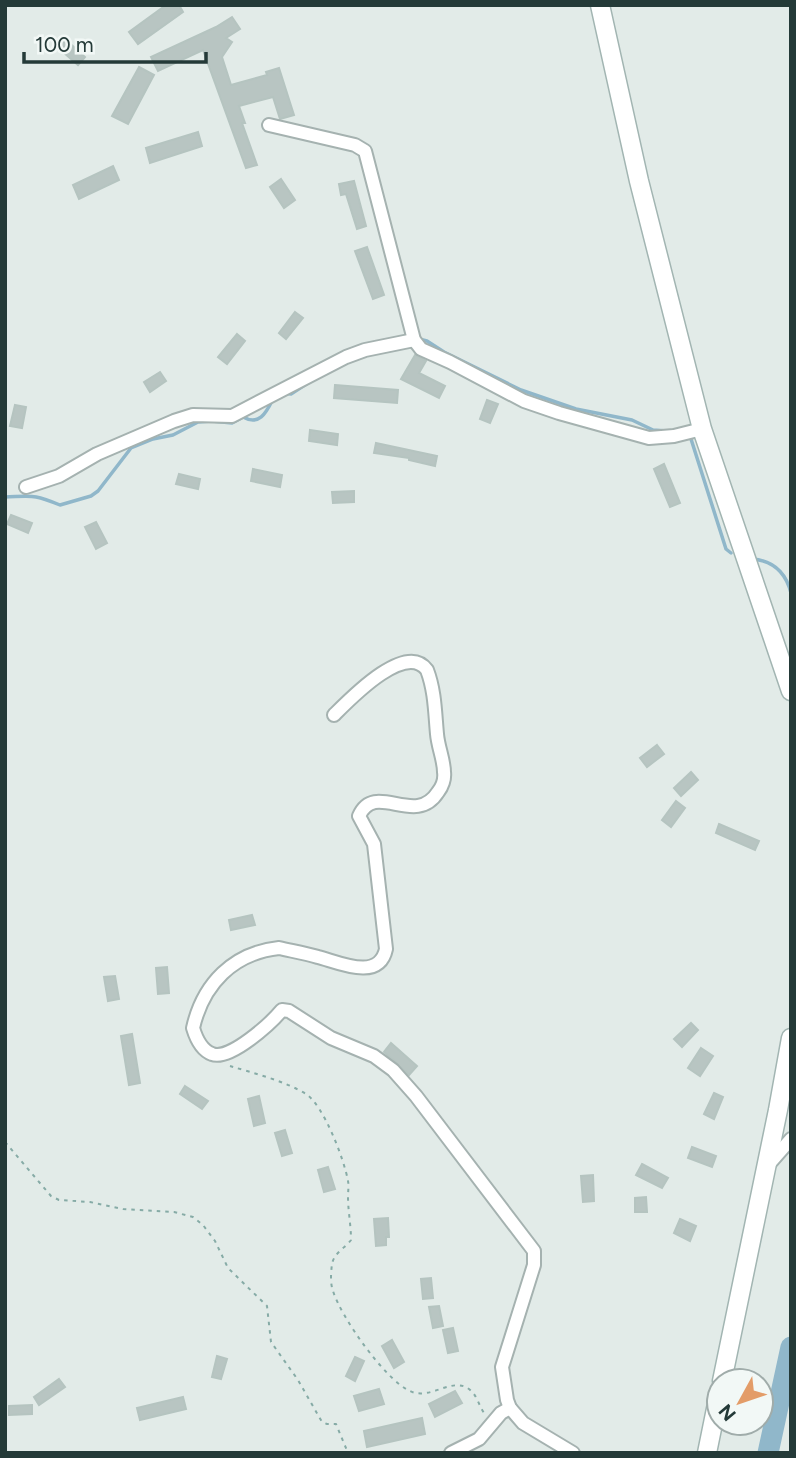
<svg xmlns="http://www.w3.org/2000/svg" width="796" height="1458" font-family="Figtree,sans-serif">
	<style>
		.lines { fill: none; stroke-linecap: round; stroke-linejoin: round }
		.stream { stroke: #90b7ca; stroke-width: 3.5 }
		.river { stroke: #90b7ca; stroke-width: 21 }
		.building { fill: #b8c5c2; stroke: #b5c4c0; stroke-width: 2 }
		.minor-casing { stroke: #a5b2b0; stroke-width: 16 }
		.secondary-casing { stroke: #a2b5b2; stroke-width: 21 }
		.path { stroke: #86aba6; stroke-width: 2; stroke-dasharray: 3.5 5; stroke-linecap: butt }
		.minor { stroke: #fff; stroke-width: 12 }
		.secondary { stroke: #fff; stroke-width: 18 }
	</style>
	<rect width="100%" height="100%" fill="#e2ebe8"/>
	<g class="lines">
		<!-- stream -->
		<g class="stream">
			<polyline points="419,339 427,341 444,352 521,390 576,409 632,420 653,430 667,431"/>
			<polyline points="284,393 291,394 311,381"/>
			<polyline points="691,439 726,549 731,553"/>
			<path d="M5 497C33 496 34 494 60 505L91 496 98 491 131 448 153 439 173 435 198 422 212 421 232 423 243 417C259 426 266 413 272 401"/>
			<path d="M753 559C773 561 786 573 791 593"/>
		</g>
		<!-- river -->
		<polyline class="river" points="768,1453 791,1347"/>
	</g>
	<!-- building -->
	<g class="building">
		<polygon points="166,5 179,5 183,12 138,44 129,32"/>
		<polygon points="232,17 240,29 226,38 232,42 222,57 231,85 267,75 266,72 279,68 294,115 280,119 273,97 239,106 245,123 242,123 257,165 246,168 203,50 158,71 151,57 216,27"/>
		<polygon points="64,38 85,57 78,65 56,46"/>
		<polygon points="139,67 154,75 128,124 112,116"/>
		<polygon points="198,132 202,146 150,163 146,148"/>
		<polygon points="113,166 119,180 79,199 73,185"/>
		<polygon points="281,179 295,200 284,208 270,187"/>
		<polygon points="354,181 366,226 357,229 346,194 341,195 339,184"/>
		<polygon points="367,247 384,295 373,299 355,251"/>
		<polygon points="295,312 303,318 286,339 279,333"/>
		<polygon points="237,334 245,341 227,364 218,357"/>
		<polygon points="415,355 426,361 419,373 445,386 439,398 401,379"/>
		<polygon points="160,372 166,381 150,392 144,382"/>
		<polygon points="335,385 398,390 397,403 334,398"/>
		<polygon points="487,400 498,404 490,423 480,419"/>
		<polygon points="15,405 26,407 22,428 10,426"/>
		<polygon points="310,430 338,434 337,445 309,441"/>
		<polygon points="376,443 437,456 435,466 409,460 409,458 374,453"/>
		<polygon points="664,464 680,503 670,507 654,469"/>
		<polygon points="253,469 282,475 280,487 251,481"/>
		<polygon points="179,474 200,479 198,489 176,484"/>
		<polygon points="354,491 354,502 333,503 332,492"/>
		<polygon points="11,515 32,523 28,533 7,524"/>
		<polygon points="96,522 107,543 96,549 85,527"/>
		<polygon points="657,745 664,754 647,767 640,758"/>
		<polygon points="691,772 698,780 681,796 674,788"/>
		<polygon points="676,801 685,808 671,827 662,820"/>
		<polygon points="719,824 759,841 755,850 716,833"/>
		<polygon points="252,915 255,925 231,930 229,920"/>
		<polygon points="167,967 169,993 158,994 156,968"/>
		<polygon points="115,976 119,999 108,1001 104,977"/>
		<polygon points="691,1023 698,1030 682,1047 674,1039"/>
		<polygon points="132,1034 140,1083 129,1085 121,1036"/>
		<polygon points="391,1043 417,1066 409,1075 384,1052"/>
		<polygon points="701,1048 713,1056 700,1076 688,1068"/>
		<polygon points="185,1086 208,1101 202,1109 180,1094"/>
		<polygon points="714,1093 723,1097 714,1119 704,1114"/>
		<polygon points="259,1096 265,1123 254,1126 248,1099"/>
		<polygon points="285,1130 292,1153 282,1156 275,1133"/>
		<polygon points="692,1147 716,1156 712,1167 688,1158"/>
		<polygon points="642,1164 668,1178 662,1188 636,1175"/>
		<polygon points="328,1167 335,1189 324,1192 318,1170"/>
		<polygon points="593,1175 594,1201 583,1202 581,1176"/>
		<polygon points="646,1197 647,1212 635,1212 635,1198"/>
		<polygon points="388,1218 389,1237 386,1237 386,1245 376,1246 374,1219"/>
		<polygon points="680,1219 696,1226 690,1241 674,1233"/>
		<polygon points="431,1278 433,1298 423,1299 421,1279"/>
		<polygon points="439,1306 443,1326 433,1328 429,1307"/>
		<polygon points="453,1328 458,1351 448,1353 443,1330"/>
		<polygon points="392,1340 404,1362 394,1368 382,1346"/>
		<polygon points="217,1356 227,1359 221,1379 212,1377"/>
		<polygon points="355,1357 364,1361 355,1381 346,1376"/>
		<polygon points="59,1379 65,1387 39,1405 34,1397"/>
		<polygon points="379,1389 384,1404 359,1411 354,1396"/>
		<polygon points="455,1391 462,1403 435,1417 429,1404"/>
		<polygon points="183,1397 186,1409 140,1420 137,1408"/>
		<polygon points="32,1405 32,1414 9,1415 9,1406"/>
		<polygon points="422,1418 425,1434 367,1447 364,1431"/>
	</g>
	<g class="lines">
		<!-- minor casing -->
		<g class="minor-casing">
			<g id="minor">
				<polyline points="269,125 355,145 365,151 414,340 421,349 450,362 524,401 559,413 649,438 674,436 702,429"/>
				<polyline points="26,487 59,476 97,454 174,421 193,415 232,416 346,357 365,350 414,340"/>
				<path d="M334 715C351 698 406 641 427 670 435 691 435 713 437 734 438 747 444 760 444 772 445 779 442 787 438 792 415 828 375 780 359 816L374 844 386 949C379 982 338 962 318 957 305 953 292 951 279 948 233 953 203 984 193 1028 196 1038 201 1050 212 1054 230 1061 271 1023 282 1010L289 1011 331 1038 374 1056 393 1070 416 1096 534 1251V1265L502 1367 507 1400 510 1408 523 1423 573 1453"/>
				<polyline points="769,1164 791,1139"/>
				<polyline points="451,1453 479,1439 501,1413 510,1408"/>
			</g>
		</g>
		<!-- secondary casing -->
		<g class="secondary-casing">
			<g id="secondary">
				<polyline points="600,5 639,181 702,429 791,691"/>
				<polyline points="722,1381 778,1110 791,1038"/>
				<polyline points="707,1453 719,1394"/>
			</g>
		</g>
		<!-- path -->
		<g class="path">
			<path d="M230 1066C253 1073 285 1081 306 1094 324 1106 344 1159 348 1181 349 1186 348 1191 348 1197 348 1211 351 1225 351 1240 345 1248 334 1253 332 1264 331 1272 330 1283 333 1291 341 1317 385 1380 410 1391 432 1402 456 1371 474 1394 478 1400 480 1407 484 1413"/>
			<polyline points="5,1142 51,1196 59,1200 90,1202 123,1209 174,1212 193,1217 203,1225 215,1241 228,1268 267,1306 271,1342 298,1380 322,1422 327,1424 336,1424 348,1453"/>
		</g>
		<!-- minor -->
		<use href="#minor" class="minor"/>
		<!-- secondary -->
		<use href="#secondary" class="secondary"/>
	</g>
	<!-- border -->
	<rect width="796" height="1458" fill="none" stroke="#243a38" stroke-width="14"/>
	<!-- north arrow -->
	<g transform="translate(740 1402) rotate(230)"><circle r="33" fill="#f2f8f6" stroke="#a0acaa" stroke-width="2"/>
	<path d="M0-5L12 26L0 18L-12 26Z" fill="#e39c68"/>
	<text y="-10" font-size="19" font-weight="bold" text-anchor="middle" fill="#243a38">N</text>
	</g>
	<!-- scale -->
	<path d="M24 52v10h182v-10" fill="none" stroke="#243a38" stroke-width="3.5"/>
	<text x="35" y="52" font-size="21" fill="#243a38" stroke="#f2f8f6" stroke-width="5" paint-order="stroke">100 m</text>
</svg>
